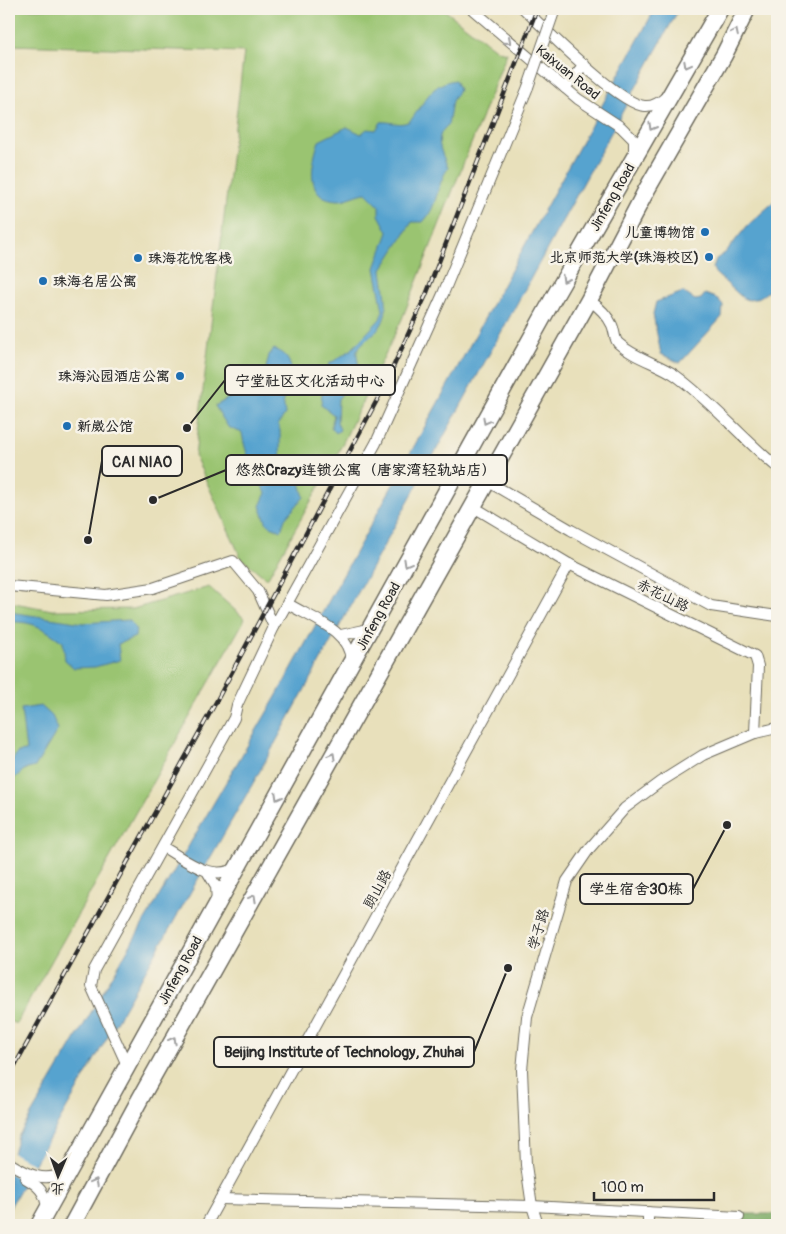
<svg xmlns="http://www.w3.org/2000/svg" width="786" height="1234" font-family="Pangolin,'LXGW WenKai TC',sans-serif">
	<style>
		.green { fill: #9ac471; stroke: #62784e }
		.forest { fill: #7baa63; stroke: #536a47 }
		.water { fill: #56a3cf; stroke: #40677d }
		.pier { fill: #e8e0bb }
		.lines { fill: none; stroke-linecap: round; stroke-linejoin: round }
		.minor-casing { stroke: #6d6a5d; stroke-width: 12 }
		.trunk-casing { stroke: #6d6a5d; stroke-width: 19 }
		.minor { stroke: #fff; stroke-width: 10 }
		.trunk { stroke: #fff; stroke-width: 16 }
		.rail-casing { stroke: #2b2b2b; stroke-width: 4.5 }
		.rail { stroke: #f7f3e8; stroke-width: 2.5; stroke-dasharray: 8; stroke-linecap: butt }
		.minor-bridge-casing { stroke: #6d6a5d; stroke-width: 12; stroke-linecap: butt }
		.minor-bridge { stroke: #fff; stroke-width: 10 }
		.oneway { stroke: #a0a0a0 }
		.poi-dot { fill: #1f6fb2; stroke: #f7f3e8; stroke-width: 2 }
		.labels { text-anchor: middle; stroke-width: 5; stroke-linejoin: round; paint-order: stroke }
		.street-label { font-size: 14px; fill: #2b2b2b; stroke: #f7f3e8 }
		.poi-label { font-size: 14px; font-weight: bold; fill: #2b2b2b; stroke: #f7f3e8; text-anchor: end }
		.leader { fill: none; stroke: #2b2b2b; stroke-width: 2 }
		.callout-dot { fill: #2b2b2b; stroke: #f7f3e8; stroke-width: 2 }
		.callout { fill: #f7f3e8; stroke: #2b2b2b; stroke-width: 2 }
		.callout-label { font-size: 15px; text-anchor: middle; font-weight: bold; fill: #2b2b2b }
	</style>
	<rect width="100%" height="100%" fill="#f7f3e8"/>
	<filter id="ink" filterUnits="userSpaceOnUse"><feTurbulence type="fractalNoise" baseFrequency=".02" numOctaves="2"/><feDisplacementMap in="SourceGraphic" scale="10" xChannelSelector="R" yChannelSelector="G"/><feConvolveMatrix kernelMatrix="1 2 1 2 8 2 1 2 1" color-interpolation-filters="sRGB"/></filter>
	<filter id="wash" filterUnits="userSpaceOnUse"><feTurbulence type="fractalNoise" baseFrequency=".0096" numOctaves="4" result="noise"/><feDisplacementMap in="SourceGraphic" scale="20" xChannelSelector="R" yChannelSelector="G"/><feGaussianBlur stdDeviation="1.12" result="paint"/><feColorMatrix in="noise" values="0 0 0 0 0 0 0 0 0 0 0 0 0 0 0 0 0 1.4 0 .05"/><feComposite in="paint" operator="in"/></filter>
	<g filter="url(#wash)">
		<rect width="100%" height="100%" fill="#e8e0bb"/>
		<!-- green -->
		<g class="green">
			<polygon points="9,9 443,9 498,51 507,53 402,319 337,455 267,579 241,558 195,456 244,52 9,45"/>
			<polygon points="209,587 245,619 16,1024 9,1021 9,602 52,610 133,609"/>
		</g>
		<!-- forest -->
		<rect class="forest" x="742" y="1214" width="35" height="11"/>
		<!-- water -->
		<g class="water">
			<polygon points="655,9 679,9 256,778 9,1209 9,1166 18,1137 277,695"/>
			<path d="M455 80 459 90 452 101 448 125C432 138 442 152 448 168 436 185 438 207 423 222H412L382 269C384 291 394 318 373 334 368 338 360 344 357 351 356 356 359 362 358 367 356 382 346 387 338 399L337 422 340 430 336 433 331 427 334 415 321 405 323 382 329 364 351 350 380 319 383 311 375 268 388 232 379 215V206L366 193C357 194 347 200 339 200 304 200 311 164 319 141L347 127 361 134 367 129 376 130 381 122C391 121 398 126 408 122 412 120 415 114 418 110 429 94 435 83 455 80Z"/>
			<path d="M777 199V286C766 291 758 303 744 299L715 273 713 268 716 259 725 253 748 225Z"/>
			<polygon points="683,292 695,300 701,299 705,294 718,299 723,305 722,317 680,363 661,354 653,314 656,302"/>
			<path d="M274 349C290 356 291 364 293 382L282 391 285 414 278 425 280 430C281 454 276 466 299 479L304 497 285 519 281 531 267 524 260 506 266 493C255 474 245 454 242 433L228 427 215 406 229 398 243 394 249 382 265 373 269 355Z"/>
			<path d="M9 612 83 623 129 620 136 629 135 637 118 644 120 660 95 667 74 668 65 660 63 642C43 628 34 621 9 622Z"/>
			<polygon points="41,706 52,716 58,729 35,767 24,770 9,783 9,765 18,752 26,751 21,709"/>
		</g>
		<!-- pier -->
		<polygon class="pier" points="11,1152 36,1166 27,1183 9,1173"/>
	</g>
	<g filter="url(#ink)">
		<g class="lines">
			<!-- minor casing -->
			<g class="minor-casing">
				<g id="minor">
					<polyline points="472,9 578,99 621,127 634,140 634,155"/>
					<path d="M524 9C544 28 621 106 645 106 653 107 660 102 666 97"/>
					<polyline points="565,88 584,64"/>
					<path d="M589 300C599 307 607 314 612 325 615 331 614 339 618 343 634 358 657 363 675 375 712 402 742 438 777 467"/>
					<polyline points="487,481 571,530 711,606 777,616"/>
					<polyline points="472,506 569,564 755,656 758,666 755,733"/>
					<polyline points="9,586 106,595 153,588 233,561 258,591 274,627"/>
					<path d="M288 604C311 618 350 630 351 661"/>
					<polyline points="341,635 369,629"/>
					<path d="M163 847C186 860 211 883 238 867"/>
					<polyline points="208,873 216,886 217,902"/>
					<polyline points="127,1065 91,986 94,970 234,718 237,705 274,627 376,443 443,294 528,87"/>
					<path d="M9 1163C29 1175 44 1183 67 1172"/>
					<path d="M25 1178C39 1186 45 1192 47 1208"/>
					<polyline points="220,1199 532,1206 739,1217"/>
					<polyline points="206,1225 569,564"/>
					<polyline points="538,1225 532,1206 526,1165 522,1070 527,1017 567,881 589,849 625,808 660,782 703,755 755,733 777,728"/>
					<polyline points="648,1225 648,1212"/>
				</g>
			</g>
			<!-- trunk casing -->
			<g class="trunk-casing">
				<g id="trunk">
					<polyline points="39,1225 553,299 720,9"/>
					<polyline points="72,1225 140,1099 589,300 647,189 724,55 747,9"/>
				</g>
			</g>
			<!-- minor -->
			<use href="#minor" class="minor"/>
			<!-- trunk -->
			<use href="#trunk" class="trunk"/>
			<!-- rail casing -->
			<g class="rail-casing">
				<polyline id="rail" points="9,1076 216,702 384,387 426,295 537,9"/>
			</g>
			<!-- rail -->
			<use href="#rail" class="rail"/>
			<!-- minor-bridge casing -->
			<g class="minor-bridge-casing">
				<polyline id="minor-bridge" points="528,87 555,9"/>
			</g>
			<!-- minor-bridge -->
			<use href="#minor-bridge" class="minor-bridge"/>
		</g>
		<!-- one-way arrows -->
		<defs><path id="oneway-chevron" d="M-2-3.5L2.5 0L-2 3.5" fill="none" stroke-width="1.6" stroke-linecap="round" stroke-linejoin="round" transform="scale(1.25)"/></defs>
		<g class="oneway">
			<use href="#oneway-chevron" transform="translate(735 32) rotate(-64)"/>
			<use href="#oneway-chevron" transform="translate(508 41) rotate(41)"/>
			<use href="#oneway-chevron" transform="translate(687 65) rotate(118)"/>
			<use href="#oneway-chevron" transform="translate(652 127) rotate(120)"/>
			<use href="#oneway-chevron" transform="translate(565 279) rotate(120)"/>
			<use href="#oneway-chevron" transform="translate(486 421) rotate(119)"/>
			<use href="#oneway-chevron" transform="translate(407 563) rotate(119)"/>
			<use href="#oneway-chevron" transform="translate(332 756) rotate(-61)"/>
			<use href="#oneway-chevron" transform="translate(278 797) rotate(119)"/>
			<use href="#oneway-chevron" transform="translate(253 898) rotate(-61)"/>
			<use href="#oneway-chevron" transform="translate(173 1040) rotate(-61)"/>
			<use href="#oneway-chevron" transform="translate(95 1182) rotate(-62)"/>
		</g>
	</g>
	<!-- markers -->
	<g class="poi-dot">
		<circle cx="705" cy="232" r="5"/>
		<circle cx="709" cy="257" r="5"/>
		<circle cx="138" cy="258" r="5"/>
		<circle cx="43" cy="281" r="5"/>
		<circle cx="180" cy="376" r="5"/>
		<circle cx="67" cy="426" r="5"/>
	</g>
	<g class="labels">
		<!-- street labels -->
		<g class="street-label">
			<text transform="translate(568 72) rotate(39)" y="5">Kaixuan Road</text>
			<text transform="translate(612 197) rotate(-60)" y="5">Jinfeng Road</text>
			<text transform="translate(663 595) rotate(26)" y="5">赤花山路</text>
			<text transform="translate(378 616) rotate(-61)" y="5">Jinfeng Road</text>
			<text transform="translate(377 889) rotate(-61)" y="5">朗山路</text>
			<text transform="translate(538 929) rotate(-73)" y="5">学子路</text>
			<text transform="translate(180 970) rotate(-61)" y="5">Jinfeng Road</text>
		</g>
		<!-- poi labels -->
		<g class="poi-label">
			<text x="695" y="237">儿童博物馆</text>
			<text x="699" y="262">北京师范大学(珠海校区)</text>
			<text x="148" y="263" text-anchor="start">珠海花悦客栈</text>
			<text x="53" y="286" text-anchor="start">珠海名居公寓</text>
			<text x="170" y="381">珠海沁园酒店公寓</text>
			<text x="77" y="431" text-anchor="start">新崴公馆</text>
		</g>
	</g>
	<!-- callouts -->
	<path class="leader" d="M187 428L225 380M88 540L102 461M153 500L226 470M727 825L693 889M508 968L474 1052"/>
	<g class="callout-dot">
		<circle cx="187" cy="428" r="5"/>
		<circle cx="88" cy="540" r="5"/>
		<circle cx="153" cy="500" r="5"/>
		<circle cx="727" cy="825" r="5"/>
		<circle cx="508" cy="968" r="5"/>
	</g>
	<g class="callout">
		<rect x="225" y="365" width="170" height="30" rx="5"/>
		<rect x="102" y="446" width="80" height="30" rx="5"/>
		<rect x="226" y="455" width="281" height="30" rx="5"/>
		<rect x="580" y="874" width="113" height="30" rx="5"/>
		<rect x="214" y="1037" width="260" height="30" rx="5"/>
	</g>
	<g class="callout-label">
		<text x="310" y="386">宁堂社区文化活动中心</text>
		<text x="142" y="467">CAI NIAO</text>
		<text x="366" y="475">悠然Crazy连锁公寓（唐家湾轻轨站店）</text>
		<text x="636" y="894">学生宿舍30栋</text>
		<text x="344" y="1057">Beijing Institute of Technology, Zhuhai</text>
	</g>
	<!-- margin -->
	<rect width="786" height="1234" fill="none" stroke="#f7f3e8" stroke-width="30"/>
	<!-- north arrow -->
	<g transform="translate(58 1176) rotate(182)" stroke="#f7f3e8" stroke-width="4" paint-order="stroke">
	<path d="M0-4L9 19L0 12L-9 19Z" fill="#2b2b2b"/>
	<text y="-8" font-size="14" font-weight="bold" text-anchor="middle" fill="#2b2b2b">北</text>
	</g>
	<!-- scale -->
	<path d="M594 1192v8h120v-8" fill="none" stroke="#2b2b2b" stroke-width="2.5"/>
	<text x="601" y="1192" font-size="15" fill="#2b2b2b" stroke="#f7f3e8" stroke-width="4" paint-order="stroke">100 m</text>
</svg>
